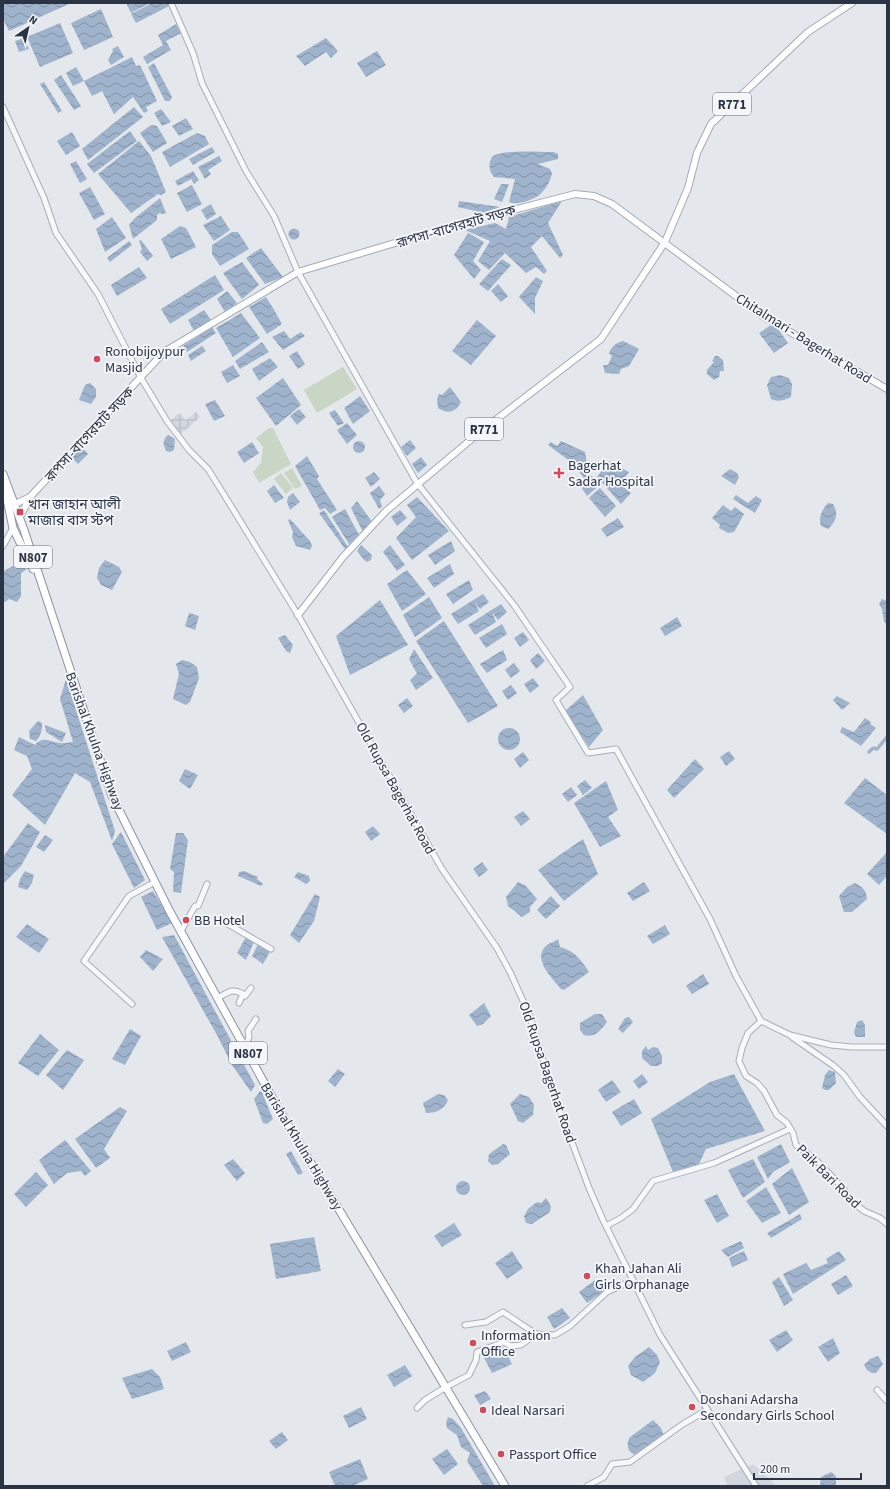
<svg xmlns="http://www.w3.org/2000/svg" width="890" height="1489" font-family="'Source Sans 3','Noto Sans Bengali',sans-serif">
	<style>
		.built { fill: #d2d6de }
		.industrial { fill: url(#industrial-grid) }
		.green { fill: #c9d6c5 }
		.water { fill: url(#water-waves) }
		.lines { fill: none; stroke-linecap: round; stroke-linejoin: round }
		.canal { stroke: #9fb4cc; stroke-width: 3.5 }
		.minor-casing { stroke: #a9aeb7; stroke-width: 7 }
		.major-casing { stroke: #a3abb8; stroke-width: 8 }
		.highway-casing { stroke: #8b94a3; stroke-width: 9 }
		.minor { stroke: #f7f8fa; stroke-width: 5 }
		.major { stroke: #fff; stroke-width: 6 }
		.highway { stroke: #fff; stroke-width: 7 }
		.poi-dot { fill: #d1495b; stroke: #f4f6f9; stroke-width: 1.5 }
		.labels { text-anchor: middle; stroke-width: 3.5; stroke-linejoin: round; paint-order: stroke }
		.shield { fill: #f4f6f9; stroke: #676e7b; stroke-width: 1 }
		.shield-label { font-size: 13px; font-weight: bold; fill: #2b3445 }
		.street-label { font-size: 14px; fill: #2b3445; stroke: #f4f6f9 }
		.poi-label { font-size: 14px; fill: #2b3445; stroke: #f4f6f9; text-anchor: start }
	</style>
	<defs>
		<pattern id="industrial-grid" width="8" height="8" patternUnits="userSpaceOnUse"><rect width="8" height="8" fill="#d2d6de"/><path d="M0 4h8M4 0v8" fill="none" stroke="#b4b8c0"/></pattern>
		<pattern id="water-waves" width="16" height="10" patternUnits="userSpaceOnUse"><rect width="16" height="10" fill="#9fb4cc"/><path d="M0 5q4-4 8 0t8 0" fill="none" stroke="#8293a7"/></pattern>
	</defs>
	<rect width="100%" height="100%" fill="#e4e7ec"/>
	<!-- built -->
	<polygon class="built" points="753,1464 777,1486 727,1486 724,1477"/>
	<!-- industrial -->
	<polygon class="industrial" points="196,412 200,417 181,434 171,420 179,413 186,420"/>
	<!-- green -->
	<g class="green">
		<polygon points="343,367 357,389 317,413 304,390"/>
		<polygon points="269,428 273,428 291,464 259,483 253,472 261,463 263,447 256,438"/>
		<polygon points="292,468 302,486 295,489 284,473"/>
		<polygon points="281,473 293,488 286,494 274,479"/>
	</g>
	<!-- water -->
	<g class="water">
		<polygon points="3,3 68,3 69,4 9,31 3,19"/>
		<polygon points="126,3 150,3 131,13"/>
		<polygon points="152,3 167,3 169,6 136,23 131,14"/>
		<polygon points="101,9 113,37 84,50 71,23"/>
		<polygon points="60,23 73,53 40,67 27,37"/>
		<polygon points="176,24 181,33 166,41 171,50 147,64 143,57 163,45 158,35"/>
		<polygon points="24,38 29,49 19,52 15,41"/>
		<polygon points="326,38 338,51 331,58 326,52 305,66 296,56"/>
		<polygon points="118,46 124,57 111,65 108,60 113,51 112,49"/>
		<polygon points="377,51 386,65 366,77 357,63"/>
		<polygon points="132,57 136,66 140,65 157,101 146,107 148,111 144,113 133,97 114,114 102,91 92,96 84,81"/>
		<polygon points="154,63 172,97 170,101 165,101 148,67"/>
		<polygon points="76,67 84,81 73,86 66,73"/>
		<polygon points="61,75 81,106 74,110 54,80"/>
		<polygon points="44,82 62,111 58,113 40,84"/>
		<polygon points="134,107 143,117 88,160 82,149"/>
		<polygon points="161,109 171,122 162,126 154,113"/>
		<polygon points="186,118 193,129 179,136 172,126"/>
		<polygon points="151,125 157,126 167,143 153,152 140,133"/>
		<polygon points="130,131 137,141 94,173 87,164"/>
		<polygon points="72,132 80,146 66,155 57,141"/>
		<polygon points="197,133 205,136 209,144 170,167 162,152"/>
		<polygon points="139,141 151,156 166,192 161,195 158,194 131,213 98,174"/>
		<polygon points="212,147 215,152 193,165 189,159"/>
		<path d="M554 152 558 154V159L538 164 550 169 552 173C551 180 545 191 539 195 533 200 516 206 509 202L515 179 494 177C489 172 488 163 492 157 502 149 541 152 554 152Z"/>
		<polygon points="219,156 222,161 208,170 211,174 205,179 198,167"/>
		<polygon points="76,161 87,179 80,183 70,164"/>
		<polygon points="193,171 199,180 194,184 191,179 178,186 175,181"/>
		<polygon points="501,184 509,184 502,202 494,199"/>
		<polygon points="192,185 202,204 187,212 177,193"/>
		<polygon points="90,187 105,214 94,220 79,193"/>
		<polygon points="160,198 166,213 162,214 160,213 157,215 157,220 133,239 129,225 135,218"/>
		<polygon points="459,201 500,207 484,213 458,207"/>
		<polygon points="562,201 548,223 563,255 560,258 542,236 531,247 547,271 544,274 536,267 526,273 505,253 489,270 478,261 490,241 465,230 495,223 506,229 509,217"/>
		<polygon points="211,204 216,214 207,220 201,210"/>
		<polygon points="221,216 230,230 214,241 203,225"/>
		<polygon points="112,217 126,238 105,252 96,229"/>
		<polygon points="180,226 186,228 196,247 171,259 161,239"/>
		<circle cx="294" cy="234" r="5.5"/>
		<polygon points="232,232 238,232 249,249 220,266 212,254 212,245"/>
		<polygon points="468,233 484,242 473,261 481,270 474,279 454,255"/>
		<polygon points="141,240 153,256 147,261 140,252 142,249 139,241"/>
		<polygon points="129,241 132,245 110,262 107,258"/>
		<polygon points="261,248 283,277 265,284 246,258"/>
		<polygon points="502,259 511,265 488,291 479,284"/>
		<polygon points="242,262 259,285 242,299 223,273"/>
		<polygon points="139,267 147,278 117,296 111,285"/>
		<polygon points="215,275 224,290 170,324 161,309"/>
		<polygon points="536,277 543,281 535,298 535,314 519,297"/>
		<polygon points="498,284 508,296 501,302 491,291"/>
		<polygon points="227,291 237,303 225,312 217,299"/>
		<polygon points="266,297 273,308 259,316 273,308 282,324 267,334 249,307"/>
		<polygon points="204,310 211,320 194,331 188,320"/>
		<polygon points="241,313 260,338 233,357 216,328"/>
		<polygon points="477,320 496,336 471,365 452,351"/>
		<polygon points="774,323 788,343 774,353 759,333"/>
		<polygon points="212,327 216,333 187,352 183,346"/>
		<polygon points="284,331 290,339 301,332 305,336 283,350 272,337"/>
		<path d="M623 341 639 349 638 351 629 366 621 369 619 374 605 373 603 365H608L612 356 609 353C612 346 616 343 623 341Z"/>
		<polygon points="262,342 269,352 240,369 235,361"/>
		<polygon points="202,346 206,351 191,361 188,355"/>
		<polygon points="297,351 305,364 298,369 289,356"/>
		<polygon points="715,356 718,356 723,360 724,371 720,371 719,377 714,380 707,374 707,370 714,362 712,361"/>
		<polygon points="270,358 278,367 259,381 252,369"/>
		<polygon points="233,365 240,376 227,383 221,372"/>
		<path d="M780 375 789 378 792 384 791 397C783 401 778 402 771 399L767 385 771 377Z"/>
		<polygon points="283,378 301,405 276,426 256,398"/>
		<polygon points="90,383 96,389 96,397 91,404 79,400 85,385"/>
		<path d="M450 387 461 402C456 413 447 414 438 408L437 399 439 394 442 395Z"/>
		<polygon points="360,396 370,411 353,424 344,408"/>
		<polygon points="215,400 225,416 214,421 205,404"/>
		<polygon points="299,409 306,417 297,425 290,416"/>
		<polygon points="335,410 344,423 338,426 329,413"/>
		<polygon points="347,423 357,435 347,444 337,430"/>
		<path d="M168 435 175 439 174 450 170 452 166 451C163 443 162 441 168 435Z"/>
		<polygon points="410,440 416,448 407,456 401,447"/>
		<polygon points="561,441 585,452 589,474 601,484 587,496 579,484 585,480 575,465 548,445 551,442 557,446"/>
		<circle cx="359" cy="447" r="6"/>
		<polygon points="252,442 259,453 244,463 237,452"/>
		<polygon points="81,446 88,454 78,464 71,457"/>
		<polygon points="307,456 319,476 317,479 337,510 330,514 325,508 320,510 295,466"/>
		<polygon points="421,457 427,465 418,473 412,464"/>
		<polygon points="609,461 629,472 620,484 631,493 621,504 597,477"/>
		<polygon points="730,469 737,473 739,477 735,485 721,476"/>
		<polygon points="374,472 380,479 371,487 365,478"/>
		<polygon points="274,485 284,498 275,503 267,491"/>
		<polygon points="379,486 385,494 380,500 382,506 379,509 370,493"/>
		<polygon points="600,488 616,506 605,517 589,498"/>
		<polygon points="293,493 300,502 290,510 287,502 288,497"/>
		<polygon points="736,495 748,503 756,496 762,500 755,513 733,499"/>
		<polygon points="417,497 449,531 412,560 396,538 416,517 407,505"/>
		<polygon points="357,501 373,523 363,532 351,508"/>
		<path d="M828 503 833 504C839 514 836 521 828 529L821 526C818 517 822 510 828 503Z"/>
		<polygon points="723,505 731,511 735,507 744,514 734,532 728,533 719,528 720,525 712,518"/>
		<polygon points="345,509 359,535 349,544 332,517"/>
		<polygon points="324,510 348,547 345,549 319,513"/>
		<polygon points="400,510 407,518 397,526 391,517"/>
		<polygon points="618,518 624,527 607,537 601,529"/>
		<polygon points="290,519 310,541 312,546 310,550 296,546 292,537 293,532 288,520"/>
		<polygon points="451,541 455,551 435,565 428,555"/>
		<polygon points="361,545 372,555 371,560 367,562 364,560 357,551"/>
		<polygon points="390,545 405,565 397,571 383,552"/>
		<polygon points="105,560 119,567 122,572 112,590 101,585 97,578 99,568"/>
		<polygon points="22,562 26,570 21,573 21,596 17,602 9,599 5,602 3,601 3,576 5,570"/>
		<polygon points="450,564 454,574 434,588 427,578"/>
		<polygon points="407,570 426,594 402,611 387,584"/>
		<polygon points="469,580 473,590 453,604 446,594"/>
		<polygon points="483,594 489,602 480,609 475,603 479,611 458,624 451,614"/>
		<polygon points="429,597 442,618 415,637 403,615"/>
		<polygon points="882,599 887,601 887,624 884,622 882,609 879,604"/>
		<polygon points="380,600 408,645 350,675 336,636"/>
		<polygon points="501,604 507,612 498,620 492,612 496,622 475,635 468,625"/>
		<polygon points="189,613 199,616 195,630 185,626"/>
		<polygon points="677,617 682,626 665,636 660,628"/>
		<polygon points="444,621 498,706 468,723 416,641"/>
		<polygon points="502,624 507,634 486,648 479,638"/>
		<polygon points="523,632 529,640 520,647 514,638"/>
		<polygon points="285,635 293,645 290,653 286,651 278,638"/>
		<polygon points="414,649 433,678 416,690 410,680 417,674 409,659"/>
		<polygon points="503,650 507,660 487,673 480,664"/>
		<polygon points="538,653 545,661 536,669 530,660"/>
		<polygon points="182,660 190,662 197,667 199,678 190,702 186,705 173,699 179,674 176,664"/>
		<polygon points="514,663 520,671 511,678 505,670"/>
		<polygon points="533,678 539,686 530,693 524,684"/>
		<path d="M66 679 115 831 112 841 90 782 75 773 45 825 12 795 32 769 27 756 14 750 19 737 35 745C43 735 50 742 60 743 64 744 69 742 73 742L60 699Z"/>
		<polygon points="511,685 517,693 508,700 502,691"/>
		<polygon points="583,695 603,730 589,747 565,711"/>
		<polygon points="837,696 850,703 842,710 833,700"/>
		<polygon points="407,698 413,706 404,713 398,705"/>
		<polygon points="865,718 871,722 870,724 876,728 861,746 840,732 842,727 854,732"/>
		<path d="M38 721 42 723C43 728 40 738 36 741L30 739 29 731Z"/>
		<polygon points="45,725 66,733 62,742 46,732"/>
		<circle cx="509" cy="739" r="11"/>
		<polygon points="729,751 735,759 726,766 720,757"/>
		<polygon points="523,752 529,760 520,768 514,759"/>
		<polygon points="695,759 704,769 674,798 667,790"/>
		<polygon points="185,769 198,775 190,789 179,781"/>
		<polygon points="865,778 887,795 887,834 844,803"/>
		<polygon points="585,780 592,788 583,795 577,786"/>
		<polygon points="606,781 618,810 608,817 621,836 600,847 574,803"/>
		<polygon points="571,787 577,795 568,802 562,794"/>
		<polygon points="523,811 530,819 521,826 514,817"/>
		<polygon points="28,823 40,832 21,866 3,884 3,857"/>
		<polygon points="373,826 380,834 371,841 365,832"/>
		<polygon points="121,832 145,880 134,888 112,844"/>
		<polygon points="176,833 183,833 188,840 181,893 173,892 174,872 170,869"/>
		<polygon points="45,835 53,840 44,852 36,847"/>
		<polygon points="583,839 598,874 564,901 538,870"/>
		<polygon points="887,852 887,876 879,885 867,874"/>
		<polygon points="482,862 488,870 479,877 473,869"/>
		<polygon points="25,871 34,875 32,883 27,890 18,887 20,879"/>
		<polygon points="244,871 258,877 257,879 263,884 261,886 238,876 239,872"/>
		<polygon points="298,872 309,876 310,881 306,884 294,877"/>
		<polygon points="518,882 525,885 537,899 530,907 530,912 522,917 508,906 506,897"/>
		<polygon points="644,882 650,891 633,901 627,893"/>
		<path d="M855 883C863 887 866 890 867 899L852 912H844L839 896 847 887Z"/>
		<polygon points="153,891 172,923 157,930 141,897"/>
		<polygon points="315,894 320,897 314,921 299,943 290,935"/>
		<polygon points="551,896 560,906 546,919 537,910"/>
		<polygon points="27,924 49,939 39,953 16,937"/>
		<polygon points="665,925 670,934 653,944 647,936"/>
		<polygon points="174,935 255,1085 251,1092 232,1065 218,1037 162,937"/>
		<polygon points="246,937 254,942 246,960 237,953"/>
		<path d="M558 939 560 947C574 950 582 961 589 972L564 990 561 989C552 978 531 958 547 945 551 942 555 942 558 939Z"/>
		<polygon points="258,944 271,950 263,964 252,956"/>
		<polygon points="146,950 163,959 153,971 140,957"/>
		<polygon points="703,974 709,984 692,994 686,986"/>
		<polygon points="484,1003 491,1016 483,1024 477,1026 469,1015"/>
		<path d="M595 1014H602L607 1022C601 1030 595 1038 584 1035L580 1030V1023Z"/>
		<polygon points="629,1017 633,1022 623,1033 618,1029 625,1018"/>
		<polygon points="862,1020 865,1025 865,1037 856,1037 854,1032 857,1022"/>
		<polygon points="130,1029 141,1036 125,1065 112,1059"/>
		<polygon points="40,1034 59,1050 38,1076 18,1063"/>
		<polygon points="646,1046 648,1050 653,1047 658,1048 662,1056 662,1063 658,1066 651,1066 642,1058 642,1051"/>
		<polygon points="67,1050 84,1060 63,1090 46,1075"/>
		<polygon points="338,1069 345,1074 335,1087 328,1081"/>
		<polygon points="829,1070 835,1072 836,1083 829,1090 825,1090 822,1088 825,1075"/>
		<polygon points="642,1074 648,1082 639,1089 633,1081"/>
		<polygon points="734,1074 765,1131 706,1149 699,1164 673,1172 651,1119 710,1082"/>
		<polygon points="612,1080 621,1092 606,1102 598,1090"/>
		<polygon points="261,1090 273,1119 267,1124 263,1123 254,1099"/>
		<path d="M438 1094 444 1095 448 1100C444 1110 436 1113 426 1113L423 1103Z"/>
		<polygon points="520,1094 529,1097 534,1105 533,1115 523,1123 518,1121 510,1104"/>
		<polygon points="634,1099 642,1113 621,1126 612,1112"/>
		<polygon points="120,1107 127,1111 104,1149 110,1158 96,1168 75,1139"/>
		<polygon points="65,1140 91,1171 85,1176 81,1171 67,1173 54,1184 39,1160"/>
		<polygon points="503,1144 506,1145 510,1154 498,1164 492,1165 488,1161 489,1154"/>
		<polygon points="781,1144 790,1162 773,1172 768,1179 757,1157"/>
		<polygon points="291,1151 303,1173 298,1175 286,1154"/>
		<polygon points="233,1159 245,1173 237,1181 224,1165"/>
		<polygon points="753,1159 765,1182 743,1198 728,1170"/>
		<polygon points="792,1168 809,1202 789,1215 772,1184"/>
		<polygon points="36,1172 48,1185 26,1207 14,1194"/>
		<circle cx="463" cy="1188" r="7"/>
		<polygon points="766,1187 781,1213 762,1223 746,1201"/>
		<polygon points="717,1194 729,1216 717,1223 704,1200"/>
		<polygon points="546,1198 551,1206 550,1212 532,1224 526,1223 524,1216 528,1209 537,1202 541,1203"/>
		<polygon points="800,1214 802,1219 771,1238 767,1233"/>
		<polygon points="454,1223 462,1235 442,1247 434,1236"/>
		<polygon points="314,1237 321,1271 276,1279 270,1244"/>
		<polygon points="741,1241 744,1248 728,1257 721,1250"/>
		<polygon points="512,1251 523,1268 507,1279 495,1263"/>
		<polygon points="744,1251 748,1260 732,1267 729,1258"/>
		<polygon points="839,1251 846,1260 793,1294 783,1274 806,1263 811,1270 828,1263 826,1259"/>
		<polygon points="846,1275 853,1286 838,1295 831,1284"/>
		<polygon points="779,1277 793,1300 784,1306 772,1282"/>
		<polygon points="595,1280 603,1292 587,1303 579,1292"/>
		<polygon points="562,1308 570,1318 554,1329 547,1317"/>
		<polygon points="786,1330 793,1340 777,1352 769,1340"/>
		<polygon points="833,1338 840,1353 828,1362 818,1347"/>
		<polygon points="186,1342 191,1352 172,1361 167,1351"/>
		<polygon points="502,1345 512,1364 492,1373 482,1354"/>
		<polygon points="649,1347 657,1355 660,1362 655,1373 643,1382 631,1375 628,1366 635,1357"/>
		<polygon points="878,1356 883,1364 876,1373 872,1373 867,1370 864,1365 870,1359"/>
		<polygon points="405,1365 412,1376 394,1387 387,1375"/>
		<polygon points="152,1369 160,1377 164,1389 132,1399 122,1378"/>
		<polygon points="485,1391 491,1399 480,1405 474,1395"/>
		<polygon points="361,1407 367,1419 349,1428 343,1416"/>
		<polygon points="448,1417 453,1419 461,1428 495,1486 483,1486 467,1461 470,1453 461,1447 457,1435 447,1428 446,1423"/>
		<path d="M653 1420 661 1428 664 1436 637 1455C628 1454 626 1446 629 1438Z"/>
		<polygon points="282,1432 288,1440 276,1449 269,1441"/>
		<polygon points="447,1449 458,1464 444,1475 432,1459"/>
		<polygon points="360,1459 368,1479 352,1486 335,1486 329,1472"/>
		<polygon points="831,1472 836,1476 836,1484 834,1486 820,1485 821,1477"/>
	</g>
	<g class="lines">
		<!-- canal -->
		<polyline class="canal" points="869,752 873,748 877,749 887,737"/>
		<!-- minor casing -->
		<g class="minor-casing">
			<g id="minor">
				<polyline points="171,3 193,53 202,83 246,171 274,216 298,272 417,483 514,605 570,687 556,700 588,753 616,749 710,919 736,976 761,1021 790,1035 831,1045 852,1047 887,1047"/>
				<polyline points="3,107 44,198 56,233 98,294 141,378 167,421 189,450 208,469 231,506 298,615 442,869 497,948 510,972 529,1014 551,1086 589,1188 603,1220 660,1335 756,1486"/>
				<polyline points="3,546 13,528"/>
				<polyline points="226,923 271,949"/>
				<polyline points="181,931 195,906 198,906 207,884"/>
				<polyline points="243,994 245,996 251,988"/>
				<path d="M218 998C228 992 232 988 243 994L239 1003"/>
				<polyline points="132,1004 84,961 129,896 155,882"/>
				<polyline points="761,1021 748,1033 742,1048 739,1061 746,1076 757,1083 764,1091 777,1115 787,1123 793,1133 796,1145 814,1158 844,1189 849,1199 864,1211 880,1218 887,1224"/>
				<polyline points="792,1037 834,1066 844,1075 860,1097 887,1126"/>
				<polyline points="245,1048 249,1037 248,1031 256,1019"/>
				<polyline points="606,1226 621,1218 633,1209 653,1181 714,1163 790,1129"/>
				<polyline points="465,1325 486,1322 503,1312 536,1334"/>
				<polyline points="877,1390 887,1401"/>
				<polyline points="417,1408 425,1400 446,1387 469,1375 476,1360 477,1352 504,1342 511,1346 521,1345 536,1334 555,1335 570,1326 607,1292 633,1280"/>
				<polyline points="587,1486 604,1477 612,1464 630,1462 683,1424 707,1410"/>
			</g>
		</g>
		<!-- major casing -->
		<g class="major-casing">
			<g id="major">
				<polyline points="15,504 30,497"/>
				<polyline points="20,517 30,497 164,352 298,272 455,225 575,194 594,196 612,204 763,316 887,389"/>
				<polyline points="298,615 343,557 386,511 480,432 601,339 665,242 688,188 697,153 711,124 808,32 852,3"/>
			</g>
		</g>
		<!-- highway casing -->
		<g class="highway-casing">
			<g id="highway">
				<polyline points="3,474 24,530 112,796 169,910 278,1108 505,1486"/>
				<polyline points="4,485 13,528 33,569"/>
			</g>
		</g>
		<!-- minor -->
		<use href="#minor" class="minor"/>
		<!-- major -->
		<use href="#major" class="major"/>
		<!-- highway -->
		<use href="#highway" class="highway"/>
	</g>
	<!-- markers -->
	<g class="poi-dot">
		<circle cx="97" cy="359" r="4"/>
		<path d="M557 467h4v4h4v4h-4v4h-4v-4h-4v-4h4z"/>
		<rect x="16" y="508" width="8" height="8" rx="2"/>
		<circle cx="186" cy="920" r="4"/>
		<circle cx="587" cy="1276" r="4"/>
		<circle cx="473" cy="1343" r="4"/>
		<circle cx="692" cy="1407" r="4"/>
		<circle cx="483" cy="1410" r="4"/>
		<circle cx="501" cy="1454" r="4"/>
	</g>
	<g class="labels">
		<!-- shield labels -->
		<g class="shield">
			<rect x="713" y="93" width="38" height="22" rx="3"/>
			<rect x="465" y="418" width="38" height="22" rx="3"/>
			<rect x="14" y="546" width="38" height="22" rx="3"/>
			<rect x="229" y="1042" width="38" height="22" rx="3"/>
		</g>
		<g class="shield-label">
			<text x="732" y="109">R771</text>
			<text x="484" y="434">R771</text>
			<text x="33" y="562">N807</text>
			<text x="248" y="1058">N807</text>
		</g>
		<!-- street labels -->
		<g class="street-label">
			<text transform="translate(456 226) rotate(-16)" y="5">রূপসা-বাগেরহাট সড়ক</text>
			<text transform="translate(804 338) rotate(32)" y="5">Chitalmari - Bagerhat Road</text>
			<text transform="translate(89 434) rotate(-47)" y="5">রূপসা-বাগেরহাট সড়ক</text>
			<text transform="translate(95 741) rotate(70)" y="5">Barishal Khulna Highway</text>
			<text transform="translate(396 788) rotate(61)" y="5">Old Rupsa Bagerhat Road</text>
			<text transform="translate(548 1072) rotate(71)" y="5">Old Rupsa Bagerhat Road</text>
			<text transform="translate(302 1146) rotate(59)" y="5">Barishal Khulna Highway</text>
			<text transform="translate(829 1176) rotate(45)" y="5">Paik Bari Road</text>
		</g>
		<!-- poi labels -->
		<g class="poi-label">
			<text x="105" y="356">Ronobijoypur<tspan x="105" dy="16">Masjid</tspan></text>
			<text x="568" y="470">Bagerhat<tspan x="568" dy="16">Sadar Hospital</tspan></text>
			<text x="28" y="509">খান জাহান আলী<tspan x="28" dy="16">মাজার বাস স্টপ</tspan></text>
			<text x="194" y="925">BB Hotel</text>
			<text x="595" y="1273">Khan Jahan Ali<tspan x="595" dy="16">Girls Orphanage</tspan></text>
			<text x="481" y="1340">Information<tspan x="481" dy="16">Office</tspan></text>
			<text x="700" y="1404">Doshani Adarsha<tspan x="700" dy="16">Secondary Girls School</tspan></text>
			<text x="491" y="1415">Ideal Narsari</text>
			<text x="509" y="1459">Passport Office</text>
		</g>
	</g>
	<!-- border -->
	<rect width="890" height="1489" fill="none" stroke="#2b3445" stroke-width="8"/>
	<!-- north arrow -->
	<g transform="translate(28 28) rotate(34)" stroke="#f4f6f9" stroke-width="3" paint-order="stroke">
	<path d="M0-3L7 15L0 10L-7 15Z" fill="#2b3445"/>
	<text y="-6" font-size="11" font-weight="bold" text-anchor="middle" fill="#2b3445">N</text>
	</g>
	<!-- scale -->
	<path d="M754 1473v6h107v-6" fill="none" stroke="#2b3445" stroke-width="2"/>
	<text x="760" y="1473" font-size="12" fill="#2b3445" stroke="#f4f6f9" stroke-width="3" paint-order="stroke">200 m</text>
</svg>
